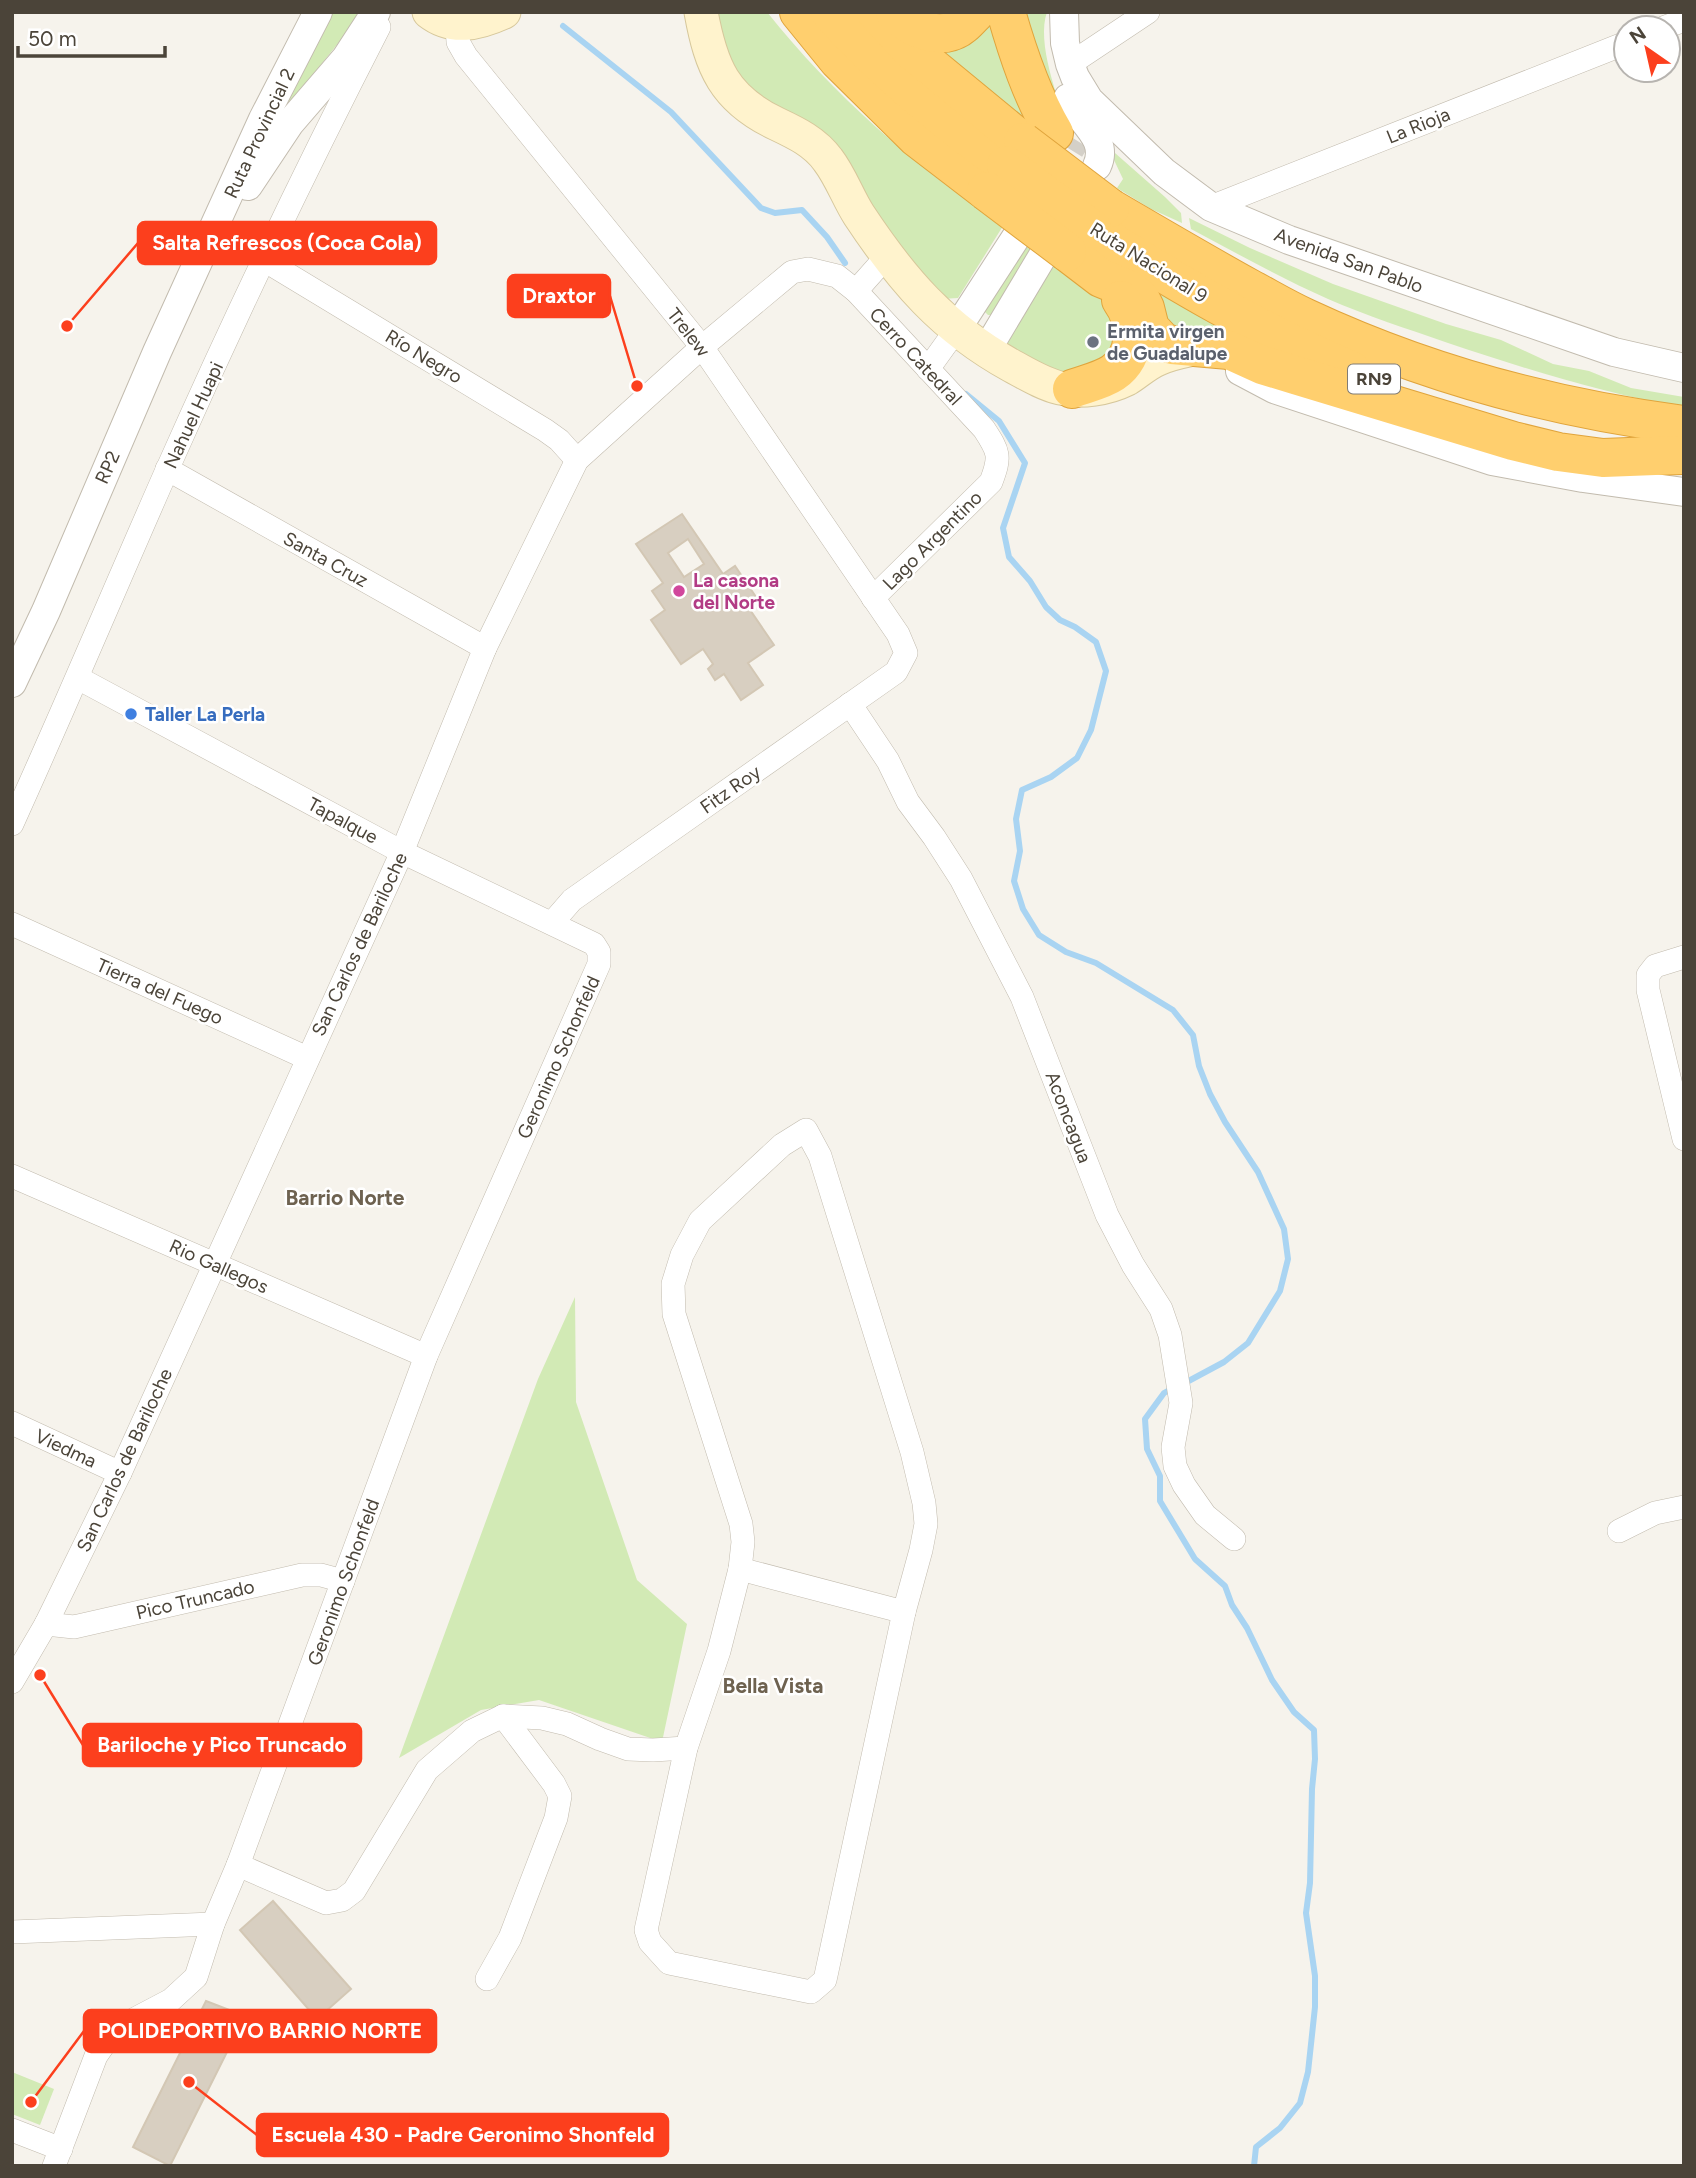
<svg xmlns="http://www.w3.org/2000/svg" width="1696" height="2178" font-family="Figtree,sans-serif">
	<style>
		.green { fill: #d2eab5 }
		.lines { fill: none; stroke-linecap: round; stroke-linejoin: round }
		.stream { stroke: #a9d4f2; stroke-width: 6 }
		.building { fill: #d8cfc1; stroke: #d3c7b4; stroke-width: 2; fill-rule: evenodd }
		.tertiary-tunnel { stroke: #d4d0c8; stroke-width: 28; stroke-dasharray: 28 14; stroke-linecap: butt }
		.minor-casing { stroke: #c2bbae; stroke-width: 24 }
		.tertiary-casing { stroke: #c2bbae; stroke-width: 30 }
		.secondary-casing { stroke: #d6c79b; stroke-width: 35 }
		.motorway-casing { stroke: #e0a43c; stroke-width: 40 }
		.minor { stroke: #fff; stroke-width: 23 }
		.tertiary { stroke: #fff; stroke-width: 28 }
		.secondary { stroke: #fff3cd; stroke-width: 33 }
		.motorway { stroke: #ffcf6e; stroke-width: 38 }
		.motorway-bridge-casing { stroke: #e0a43c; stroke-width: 40; stroke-linecap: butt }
		.motorway-bridge { stroke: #ffcf6e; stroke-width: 38 }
		.worship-dot { fill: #6b7280; stroke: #fff; stroke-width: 2.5 }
		.hotel-dot { fill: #d1479c; stroke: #fff; stroke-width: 2.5 }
		.shop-dot { fill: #3f7fe0; stroke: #fff; stroke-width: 2.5 }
		.labels { text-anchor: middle; stroke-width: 5; stroke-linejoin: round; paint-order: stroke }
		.shield { fill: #fff; stroke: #817c74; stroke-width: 2 }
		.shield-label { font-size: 18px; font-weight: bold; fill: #4b4439 }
		.street-label { font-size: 19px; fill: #4b4439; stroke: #fff }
		.worship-label { font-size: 19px; font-weight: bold; fill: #5b616d; stroke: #fff; text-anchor: start }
		.hotel-label { font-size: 19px; font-weight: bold; fill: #b23c85; stroke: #fff; text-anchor: start }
		.shop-label { font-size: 19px; font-weight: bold; fill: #366cbe; stroke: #fff; text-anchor: start }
		.neighbourhood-label { font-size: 21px; font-weight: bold; fill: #6e6250; stroke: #fff }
		.leader { fill: none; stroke: #fc3f1d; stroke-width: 2.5 }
		.callout-dot { fill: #fc3f1d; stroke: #fff; stroke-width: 2.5 }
		.callout { fill: #fc3f1d; stroke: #fc3f1d; stroke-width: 2.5 }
		.callout-label { font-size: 21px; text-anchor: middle; font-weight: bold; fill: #fff }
	</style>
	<rect width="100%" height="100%" fill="#f6f3ec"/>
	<!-- green -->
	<g class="green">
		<polygon points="333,12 363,12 288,106 286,106 285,104"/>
		<path d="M714 12H767C832 94 916 167 1003 226L958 298 941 299 740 88Z"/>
		<path d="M1018 12H1047C1036 43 1058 97 1067 128Z"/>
		<polygon points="988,23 1042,140 938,54"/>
		<polygon points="1107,146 1165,197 1181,213 1182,223 1151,209 1117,188 1123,179 1114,160 1104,148"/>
		<path d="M1189 218 1250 248 1333 284 1446 324 1501 340 1553 364 1589 371 1631 388 1684 397V408C1604 393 1525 369 1448 343 1408 329 1367 316 1328 299 1281 278 1236 253 1191 229Z"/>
		<polygon points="1024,242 1036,250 992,315 988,315 984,311"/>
		<polygon points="1051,258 1115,304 1124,351 1067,377 1013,351 1005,341"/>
		<polygon points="1128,277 1196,313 1266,345 1179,335"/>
		<polygon points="575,1297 576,1402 637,1580 687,1624 662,1742 539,1700 481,1710 399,1758 538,1379"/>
		<polygon points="12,2072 54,2089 40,2125 12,2114"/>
	</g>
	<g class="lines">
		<!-- stream -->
		<g class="stream">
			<polyline points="563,26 671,112 761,208 775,213 802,210 827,237 845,263"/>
			<polyline points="966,394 999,421 1025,463 1003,528 1009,557 1030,581 1046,607 1060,620 1075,627 1096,642 1106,671 1091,730 1077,758 1051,777 1022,790 1016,819 1020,851 1014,881 1023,909 1039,935 1066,952 1096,963 1173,1010 1193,1035 1199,1066 1210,1094 1225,1122 1258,1172 1284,1229 1288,1259 1280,1291 1248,1343 1224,1362 1183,1384"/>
			<polyline points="1173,1388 1164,1393 1145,1419 1147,1449 1160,1476 1160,1501 1195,1559 1225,1586 1232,1605 1247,1628 1272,1680 1294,1712 1314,1730 1315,1759 1312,1789 1310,1883 1306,1913 1315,1976 1315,2007 1308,2072 1300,2103 1280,2128 1256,2147 1254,2166"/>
		</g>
	</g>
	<!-- building -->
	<g class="building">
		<path d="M682 514 723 574 735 566 756 597 746 604 774 645 748 663 763 685 741 700 724 674 715 680 708 669 713 664 703 649 681 664 651 620 665 610 652 591 663 583 636 544ZM688 539 704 564 684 577 668 553Z"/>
		<polygon points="273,1901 351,1989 317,2019 240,1930"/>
		<polygon points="206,2001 245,2016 170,2166 133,2147"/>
	</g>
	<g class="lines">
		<!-- tertiary-tunnel -->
		<polyline class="tertiary-tunnel" points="1048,185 1076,140"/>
		<!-- minor casing -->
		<g class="minor-casing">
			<g id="minor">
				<polyline points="457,24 458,42 466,56 702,347 898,634 906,653 896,672 572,900 552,923"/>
				<polyline points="1663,28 1684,20"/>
				<polyline points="1070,64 1148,12"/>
				<polyline points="1211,207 1626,43"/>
				<polyline points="264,260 545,430 559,440 577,460"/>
				<polyline points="856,291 887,256"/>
				<polyline points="928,369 956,330"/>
				<polyline points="167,469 485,648"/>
				<polyline points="850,704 888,761 908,802 934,837 961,879 1022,997 1107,1215 1133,1265 1161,1309 1170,1335 1181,1403 1173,1447 1175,1466 1184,1485 1205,1515 1234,1539"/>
				<path d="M12 824C65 707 115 588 167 470 233 321 304 173 379 27"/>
				<polyline points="12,924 307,1058"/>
				<polyline points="1684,957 1655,966 1648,975 1648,990 1684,1139"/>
				<polygon points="806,1130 820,1156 912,1452 924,1503 926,1524 921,1550 904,1612 825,1980 811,1992 669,1963 650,1942 646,1930 686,1748 719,1651 740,1569 743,1542 741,1524 674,1314 673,1284 682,1255 700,1221 782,1145"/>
				<polyline points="12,1176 426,1356"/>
				<polyline points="12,1423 120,1473"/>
				<polyline points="1619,1531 1655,1513 1684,1507"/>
				<polyline points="740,1569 904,1612"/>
				<polyline points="46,1624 74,1627 302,1575 321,1575 343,1581"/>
				<path d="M12 1682 46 1624 120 1473 402 852 485 648 577 460 702 347 792 272 808 269 837 276 856 291 984 429C999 452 1001 456 991 482L873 598"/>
				<polyline points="238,1865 326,1903 342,1900 354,1891 427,1770 472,1731 503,1716 542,1718 567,1724 600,1739 628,1749 653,1750 686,1748"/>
				<polyline points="12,1932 213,1924"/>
				<polyline points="487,1979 510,1938 556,1818 560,1796 554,1784 503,1716"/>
				<polyline points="12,2130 61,2149"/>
				<polyline points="54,2166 96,2056 114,2030 171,2000 196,1977 213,1924 238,1865 426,1356 599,964 599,952 594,944 402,852 78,678"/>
			</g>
		</g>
		<!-- tertiary casing -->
		<g class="tertiary-casing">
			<g id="tertiary">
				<polyline points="1064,12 1065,43 1070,64 1075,77 1089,100 1164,172 1211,207 1289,240 1614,352 1684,368"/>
				<path d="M1068 98C1078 121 1110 138 1097 166"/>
				<polyline points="248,186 290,123 346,58 376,12"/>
				<polyline points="956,330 1022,228"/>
				<polyline points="986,351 1048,247"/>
				<polyline points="1240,371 1274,389 1492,461 1583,478 1684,492"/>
				<polyline points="12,683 46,611 157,352 263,119 318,12"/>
			</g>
		</g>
		<!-- secondary casing -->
		<g class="secondary-casing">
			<g id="secondary">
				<path d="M429 12C452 30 478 24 504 12"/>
				<path d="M701 12C711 67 724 99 777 124 796 133 815 142 828 160 841 177 848 198 859 215 902 280 943 328 1012 366 1027 374 1043 384 1060 388 1081 393 1107 389 1127 379 1137 373 1146 364 1158 359 1171 353 1185 351 1198 348"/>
			</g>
		</g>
		<!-- motorway casing -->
		<g class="motorway-casing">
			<g id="motorway">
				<polyline points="799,12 838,60 917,138 986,191"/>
				<path d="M830 12C881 69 944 121 1006 165"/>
				<polyline points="876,12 910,49 1023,142"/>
				<path d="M895 12C912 30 943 42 963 25 968 21 972 16 976 12"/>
				<path d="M1006 12C1018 54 1032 96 1054 133"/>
				<path d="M1110 208C1156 235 1202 262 1249 288 1268 298 1286 309 1306 318 1426 374 1552 408 1684 425"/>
				<path d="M1092 229C1175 282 1260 332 1351 370"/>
				<polyline points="1067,252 1101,278 1130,290 1140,298 1145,308 1150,328 1163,342 1172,345 1229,350 1262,365 1295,375 1513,441 1558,452 1603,458 1681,455"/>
				<path d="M1072 389C1085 384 1101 381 1113 373 1138 356 1137 322 1121 300"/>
			</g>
		</g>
		<!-- minor -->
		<use href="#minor" class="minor"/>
		<!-- tertiary -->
		<use href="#tertiary" class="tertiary"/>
		<!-- secondary -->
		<use href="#secondary" class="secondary"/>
		<!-- motorway -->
		<use href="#motorway" class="motorway"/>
		<!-- motorway-bridge casing -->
		<g class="motorway-bridge-casing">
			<g id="motorway-bridge">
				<polyline points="1023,142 1110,208"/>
				<polyline points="1006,165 1092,229"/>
				<polyline points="986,191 1067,252"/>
			</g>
		</g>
		<!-- motorway-bridge -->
		<use href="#motorway-bridge" class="motorway-bridge"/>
	</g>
	<!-- markers -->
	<circle class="worship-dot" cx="1093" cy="342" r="7"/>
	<circle class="hotel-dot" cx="679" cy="591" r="7"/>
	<circle class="shop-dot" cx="131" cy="714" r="7"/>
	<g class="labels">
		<!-- shield labels -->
		<rect class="shield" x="1348" y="364.5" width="52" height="29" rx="5"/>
		<g class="shield-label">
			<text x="1374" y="385">RN9</text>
		</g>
		<!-- street labels -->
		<g class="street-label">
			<text transform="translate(1418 125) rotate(-22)" y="7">La Rioja</text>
			<text transform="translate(259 133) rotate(-65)" y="7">Ruta Provincial 2</text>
			<text transform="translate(1349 260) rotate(20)" y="7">Avenida San Pablo</text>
			<text transform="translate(1149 262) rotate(32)" y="7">Ruta Nacional 9</text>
			<text transform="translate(689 332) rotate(52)" y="7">Trelew</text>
			<text transform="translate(424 356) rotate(31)" y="7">Río Negro</text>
			<text transform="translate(916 356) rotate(47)" y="7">Cerro Catedral</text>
			<text transform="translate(193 415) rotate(-65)" y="7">Nahuel Huapi</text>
			<text transform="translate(107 467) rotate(-66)" y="7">RP2</text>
			<text transform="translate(932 540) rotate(-45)" y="7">Lago Argentino</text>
			<text transform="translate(326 559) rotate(29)" y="7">Santa Cruz</text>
			<text transform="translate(730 789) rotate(-35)" y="7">Fitz Roy</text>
			<text transform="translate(343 820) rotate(28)" y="7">Tapalque</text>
			<text transform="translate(359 944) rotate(-65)" y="7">San Carlos de Bariloche</text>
			<text transform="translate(160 991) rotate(24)" y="7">Tierra del Fuego</text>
			<text transform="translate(558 1057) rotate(-66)" y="7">Geronimo Schonfeld</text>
			<text transform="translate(1069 1117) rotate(69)" y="7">Aconcagua</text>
			<text transform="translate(219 1266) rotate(24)" y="7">Rio Gallegos</text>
			<text transform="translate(66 1448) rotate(25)" y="7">Viedma</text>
			<text transform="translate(124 1460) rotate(-65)" y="7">San Carlos de Bariloche</text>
			<text transform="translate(343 1582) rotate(-70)" y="7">Geronimo Schonfeld</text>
			<text transform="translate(195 1599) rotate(-13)" y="7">Pico Truncado</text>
		</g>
		<!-- worship labels -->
		<g class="worship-label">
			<text x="1107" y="338">Ermita virgen<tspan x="1107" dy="22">de Guadalupe</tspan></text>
		</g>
		<!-- hotel labels -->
		<g class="hotel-label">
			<text x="693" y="587">La casona<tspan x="693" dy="22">del Norte</tspan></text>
		</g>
		<!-- shop labels -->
		<g class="shop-label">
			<text x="145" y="721">Taller La Perla</text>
		</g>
		<!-- neighbourhood labels -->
		<g class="neighbourhood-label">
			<text x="345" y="1205">Barrio Norte</text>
			<text x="773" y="1693">Bella Vista</text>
		</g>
	</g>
	<!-- callouts -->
	<path class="leader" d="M67 326L138 243M637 386L610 296M40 1675L83 1745M31 2102L84 2031M189 2082L257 2135"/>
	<g class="callout-dot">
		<circle cx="67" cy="326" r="7"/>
		<circle cx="637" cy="386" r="7"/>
		<circle cx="40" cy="1675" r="7"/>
		<circle cx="31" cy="2102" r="7"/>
		<circle cx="189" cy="2082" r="7"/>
	</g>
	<g class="callout">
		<rect x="138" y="222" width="298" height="42" rx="7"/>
		<rect x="508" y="275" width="102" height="42" rx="7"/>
		<rect x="83" y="1724" width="278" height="42" rx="7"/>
		<rect x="84" y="2010" width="352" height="42" rx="7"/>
		<rect x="257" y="2114" width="411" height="42" rx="7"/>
	</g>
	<g class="callout-label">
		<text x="287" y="250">Salta Refrescos (Coca Cola)</text>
		<text x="559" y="303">Draxtor</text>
		<text x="222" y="1752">Bariloche y Pico Truncado</text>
		<text x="260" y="2038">POLIDEPORTIVO BARRIO NORTE</text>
		<text x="463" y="2142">Escuela 430 - Padre Geronimo Shonfeld</text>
	</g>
	<!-- border -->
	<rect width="1696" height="2178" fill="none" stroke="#4b4439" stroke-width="28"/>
	<!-- north arrow -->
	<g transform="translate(1647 49) rotate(326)"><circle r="33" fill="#ffffff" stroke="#b7b4b0" stroke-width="2"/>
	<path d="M0-5L12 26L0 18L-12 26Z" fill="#fc3f1d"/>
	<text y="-10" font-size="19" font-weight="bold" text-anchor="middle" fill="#4b4439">N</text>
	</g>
	<!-- scale -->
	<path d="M18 46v10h147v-10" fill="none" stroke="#4b4439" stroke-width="3.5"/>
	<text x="28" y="46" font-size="21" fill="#4b4439" stroke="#ffffff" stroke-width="5" paint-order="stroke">50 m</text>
</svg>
